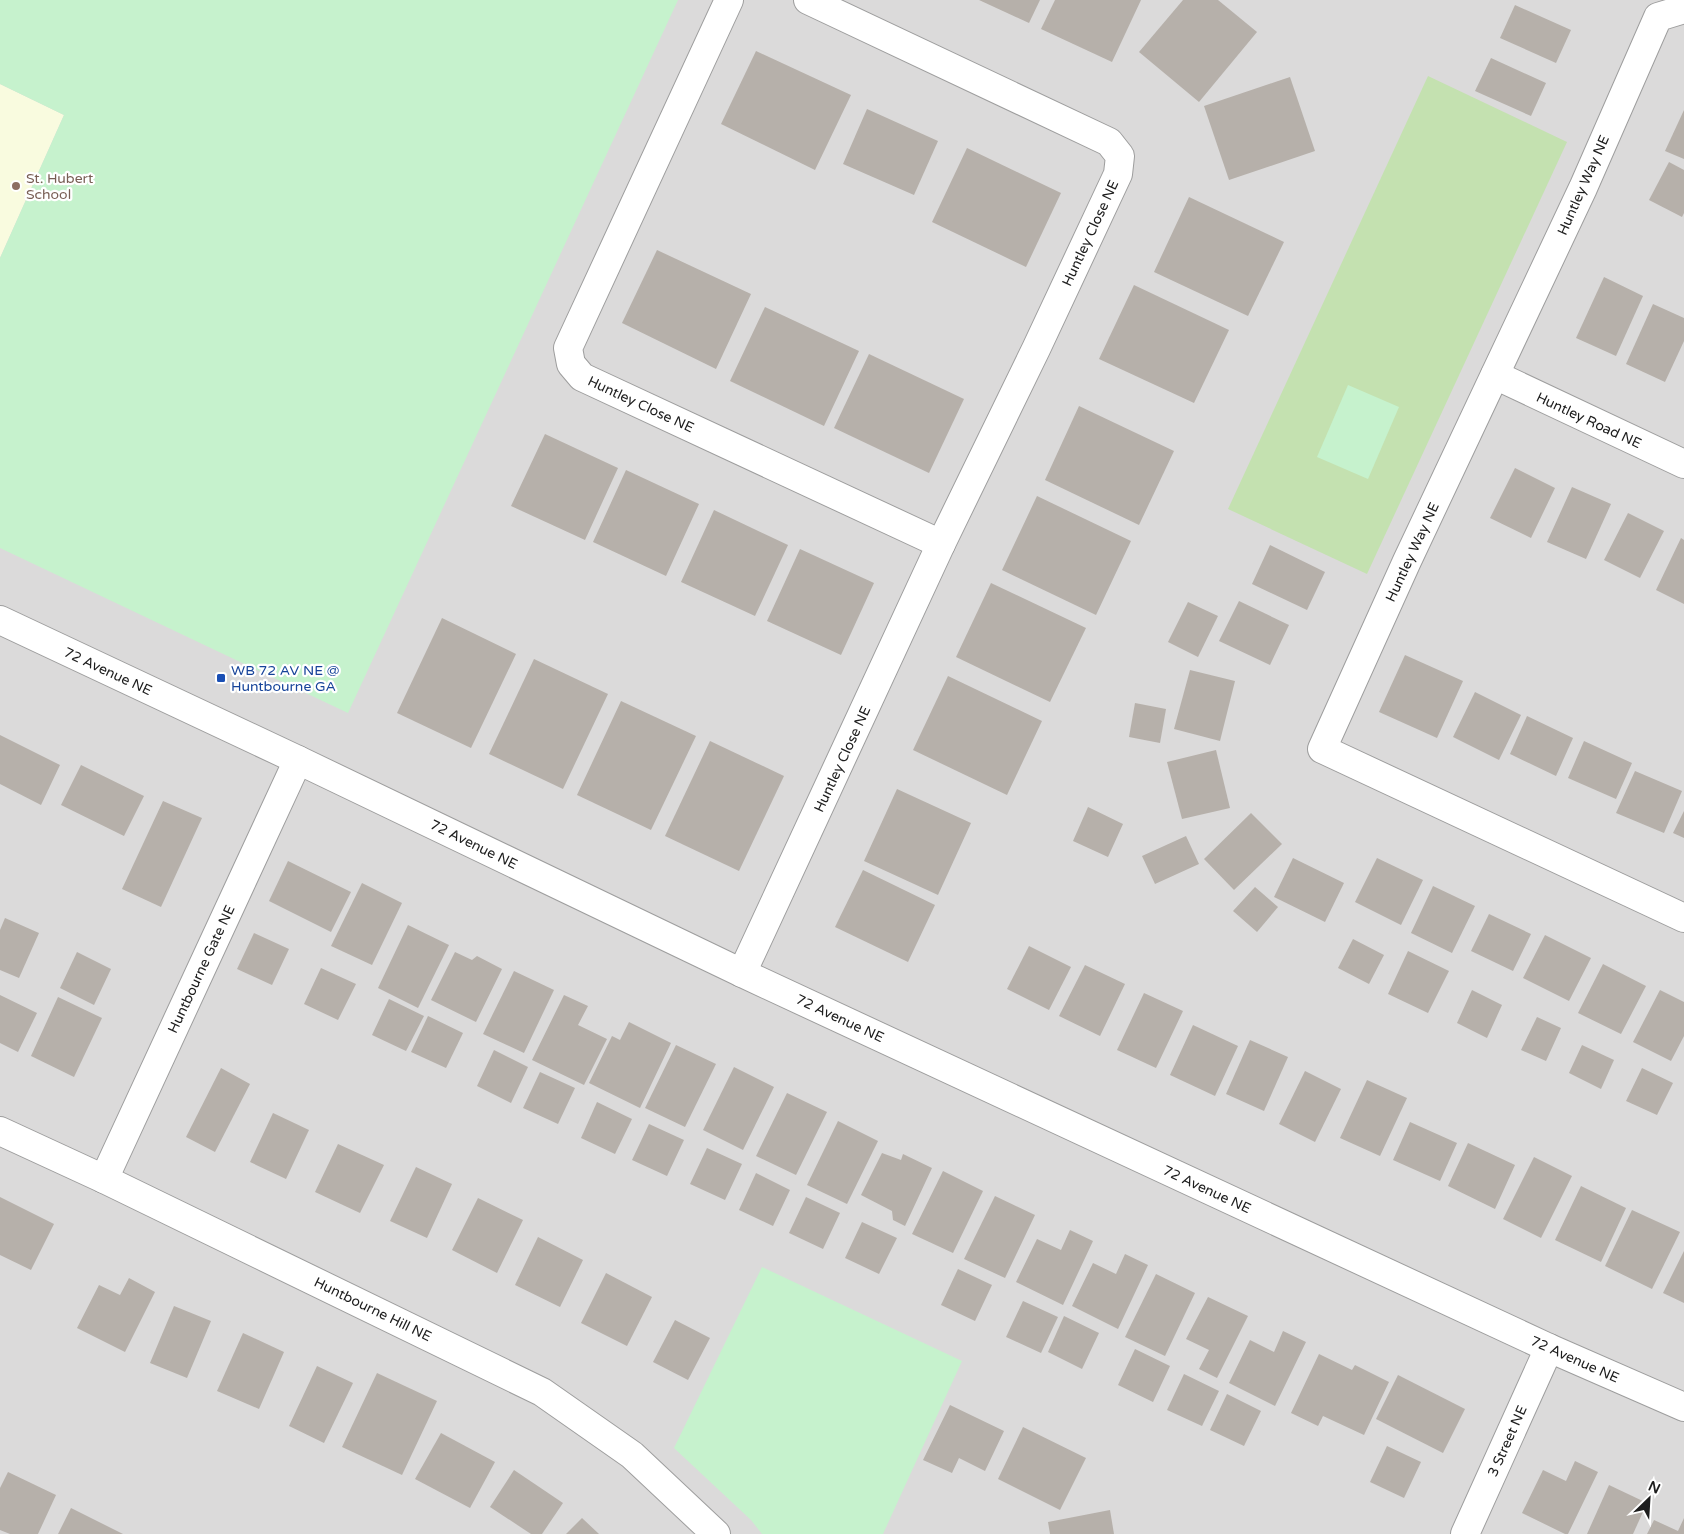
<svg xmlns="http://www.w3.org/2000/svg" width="1684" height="1534" font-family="'Varela Round',sans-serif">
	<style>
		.residential { fill: #dbdada }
		.education { fill: #f9fbdf }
		.grass { fill: #c4e1b0 }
		.park { fill: #c6f2cd }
		.building { fill: #b6b0aa }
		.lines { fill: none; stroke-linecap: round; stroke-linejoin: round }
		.minor-casing { stroke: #9e9e9e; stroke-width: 30 }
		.tertiary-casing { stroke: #9e9e9e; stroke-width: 30 }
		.minor { stroke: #fff; stroke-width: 28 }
		.tertiary { stroke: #fff; stroke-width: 28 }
		.education-dot { fill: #8d6e63; stroke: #fff; stroke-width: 2 }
		.transit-dot { fill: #1a4fb4; stroke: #fff; stroke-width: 2 }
		.labels { text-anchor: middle; stroke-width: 4.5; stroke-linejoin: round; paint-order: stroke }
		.education-label { font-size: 14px; fill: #785e54; stroke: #fff; text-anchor: start }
		.street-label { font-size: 14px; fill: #1d1d1d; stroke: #fff }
		.transit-label { font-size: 14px; fill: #164399; stroke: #fff; text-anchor: start }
	</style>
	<rect width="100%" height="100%" fill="#edebe4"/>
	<!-- residential -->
	<rect class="residential" x="0" y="0" width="1684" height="1534"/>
	<!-- education -->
	<polygon class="education" points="0,84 64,115 0,258"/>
	<!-- grass -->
	<polygon class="grass" points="1428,76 1567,142 1367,574 1228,509"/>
	<!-- park -->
	<g class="park">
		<polygon points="0,0 678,0 348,713 0,548 0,258 64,115 0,84"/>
		<polygon points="1348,385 1399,407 1368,479 1317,457"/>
		<polygon points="762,1267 962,1361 883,1534 762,1534 751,1520 674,1448"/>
	</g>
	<!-- building -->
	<g class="building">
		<polygon points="979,0 1040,0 1029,23"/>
		<polygon points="1055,0 1141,0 1112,62 1041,29"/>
		<polygon points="1183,0 1218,0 1257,32 1199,102 1139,52"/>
		<polygon points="1515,5 1571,30 1556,63 1500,38"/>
		<polygon points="756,51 851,95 815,170 721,124"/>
		<polygon points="1491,58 1546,83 1531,116 1475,91"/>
		<polygon points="1290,77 1315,151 1229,180 1204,106"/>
		<polygon points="867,109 938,141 914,195 843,164"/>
		<polygon points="1684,110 1684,159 1665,151"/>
		<polygon points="967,148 1061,193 1026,267 932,222"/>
		<polygon points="1669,162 1684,170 1684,213 1682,217 1649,200"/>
		<polygon points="1189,197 1284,242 1248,316 1154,272"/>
		<polygon points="657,250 751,294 716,369 622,323"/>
		<polygon points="1604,277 1643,296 1616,356 1576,338"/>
		<polygon points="1134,285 1229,330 1194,403 1099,359"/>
		<polygon points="1653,304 1684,318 1684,341 1665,382 1626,364"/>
		<polygon points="765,307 859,351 824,426 730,381"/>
		<polygon points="869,354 964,399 929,473 834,428"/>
		<polygon points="1079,406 1174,451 1139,525 1045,480"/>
		<polygon points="545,434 618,468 585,540 511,506"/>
		<polygon points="1515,468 1555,488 1531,538 1490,518"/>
		<polygon points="626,470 699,504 666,576 593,542"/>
		<polygon points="1572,487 1611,504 1586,559 1547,542"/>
		<polygon points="1037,496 1131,541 1096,615 1002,570"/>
		<polygon points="714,510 788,545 755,616 681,582"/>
		<polygon points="1628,513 1664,531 1640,578 1604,560"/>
		<polygon points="1681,538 1684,540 1684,604 1656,590"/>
		<polygon points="1270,545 1325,572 1307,610 1252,584"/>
		<polygon points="800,549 874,583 841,655 767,621"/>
		<polygon points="991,583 1086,628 1050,702 956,657"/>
		<polygon points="1239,601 1289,625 1270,665 1219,641"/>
		<polygon points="1188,602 1218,616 1198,657 1168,642"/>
		<polygon points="442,618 516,654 471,748 397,713"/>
		<polygon points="1405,655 1463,681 1437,738 1379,712"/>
		<polygon points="534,659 608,694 563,789 489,754"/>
		<polygon points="1190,670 1235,681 1220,741 1174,729"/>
		<polygon points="948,676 1042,721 1007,795 913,750"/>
		<polygon points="1475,692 1521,715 1499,760 1453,737"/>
		<polygon points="621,701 696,736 651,830 577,795"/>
		<polygon points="1135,703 1166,709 1160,743 1129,737"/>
		<polygon points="1527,716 1573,738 1556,776 1510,754"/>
		<polygon points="0,735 60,765 41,805 0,784"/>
		<polygon points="710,741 784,776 739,871 665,836"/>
		<polygon points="1584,741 1632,763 1616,799 1568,778"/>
		<polygon points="1216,750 1230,808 1182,819 1167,762"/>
		<polygon points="81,765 144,796 124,836 61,805"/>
		<polygon points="1635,771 1682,791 1664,833 1616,813"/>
		<polygon points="897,789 971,823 938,895 864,861"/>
		<polygon points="163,801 202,818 161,907 122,889"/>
		<polygon points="1088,807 1123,824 1108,857 1073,841"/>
		<polygon points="1684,811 1684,838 1673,833"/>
		<polygon points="1251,813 1282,844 1234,890 1204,859"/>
		<polygon points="1186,836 1199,864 1155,884 1142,856"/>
		<polygon points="1293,858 1344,883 1325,922 1274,897"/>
		<polygon points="1377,858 1423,880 1401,925 1355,902"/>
		<polygon points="288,861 351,892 331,932 269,901"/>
		<polygon points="863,870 935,905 908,962 835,927"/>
		<polygon points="362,883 402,903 372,965 331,946"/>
		<polygon points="1433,886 1475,906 1452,953 1411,933"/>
		<polygon points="1255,887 1278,907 1257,932 1233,911"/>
		<polygon points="1489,914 1531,934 1513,971 1471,951"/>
		<polygon points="5,918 39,933 19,978 0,970 0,930"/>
		<polygon points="408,925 449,945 418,1008 378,988"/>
		<polygon points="254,933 289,949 272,985 237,969"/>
		<polygon points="1545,935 1591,958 1569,1001 1523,978"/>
		<polygon points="1353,939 1384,955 1369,984 1338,968"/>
		<polygon points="1029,946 1071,967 1049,1010 1007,989"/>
		<polygon points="1408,951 1449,971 1428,1013 1388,994"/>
		<polygon points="77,952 111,969 94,1005 60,988"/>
		<polygon points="455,952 472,960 477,956 502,969 476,1022 431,1000"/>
		<polygon points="1603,964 1646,986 1621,1034 1578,1013"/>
		<polygon points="1085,965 1125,984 1100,1036 1059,1016"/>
		<polygon points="321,968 356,984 338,1020 304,1004"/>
		<polygon points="514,971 554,990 524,1053 483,1034"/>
		<polygon points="1472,990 1502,1005 1487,1038 1457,1023"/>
		<polygon points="1660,990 1684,1002 1684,1036 1671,1061 1633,1042"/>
		<polygon points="1144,993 1183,1011 1156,1068 1117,1050"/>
		<polygon points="0,995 37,1013 18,1052 0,1043"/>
		<polygon points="564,995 588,1006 578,1025 607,1039 584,1085 532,1060"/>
		<polygon points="58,997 102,1018 74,1077 31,1056"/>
		<polygon points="389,999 424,1016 406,1051 372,1035"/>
		<polygon points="428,1016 463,1033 446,1068 411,1052"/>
		<polygon points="1537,1017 1561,1028 1546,1061 1521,1050"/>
		<polygon points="629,1022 671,1043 640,1108 589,1083 612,1036 620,1040"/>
		<polygon points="1193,1025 1238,1046 1215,1096 1170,1075"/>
		<polygon points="1250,1040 1288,1057 1264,1111 1226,1094"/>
		<polygon points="676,1045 716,1064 685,1127 645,1108"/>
		<polygon points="1582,1045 1614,1060 1601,1089 1569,1073"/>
		<polygon points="494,1050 528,1067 511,1103 477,1086"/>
		<polygon points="734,1067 774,1087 743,1150 703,1130"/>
		<polygon points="221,1068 250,1084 215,1152 186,1137"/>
		<polygon points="1642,1068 1673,1083 1657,1115 1626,1101"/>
		<polygon points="1305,1071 1341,1089 1315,1142 1279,1124"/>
		<polygon points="540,1072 575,1088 558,1124 523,1108"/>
		<polygon points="1367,1080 1407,1098 1380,1156 1340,1138"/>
		<polygon points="787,1093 827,1112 796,1175 756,1156"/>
		<polygon points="597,1102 632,1119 615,1154 581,1138"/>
		<polygon points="273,1113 309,1130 286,1179 250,1162"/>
		<polygon points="838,1121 878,1141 847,1204 807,1185"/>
		<polygon points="1410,1122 1457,1143 1440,1181 1393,1160"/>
		<polygon points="649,1124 684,1140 667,1176 632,1160"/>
		<polygon points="1468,1143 1515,1165 1495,1209 1448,1186"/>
		<polygon points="338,1144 384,1165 360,1213 315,1192"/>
		<polygon points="707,1148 742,1164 725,1200 690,1184"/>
		<polygon points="882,1153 901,1160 903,1154 932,1168 905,1226 893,1220 892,1211 861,1195"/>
		<polygon points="1534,1157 1572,1176 1541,1238 1503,1219"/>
		<polygon points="416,1167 452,1184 427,1238 390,1221"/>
		<polygon points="943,1171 983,1191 953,1253 912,1234"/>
		<polygon points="756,1173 790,1190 773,1226 739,1210"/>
		<polygon points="1581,1186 1626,1208 1601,1262 1555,1240"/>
		<polygon points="995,1196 1035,1215 1005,1278 964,1259"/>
		<polygon points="0,1197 54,1224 31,1270 0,1255"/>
		<polygon points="806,1197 840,1213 823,1249 789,1233"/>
		<polygon points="478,1198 523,1220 497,1273 452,1250"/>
		<polygon points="1632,1210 1680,1232 1652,1289 1605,1266"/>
		<polygon points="862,1222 897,1238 879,1274 845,1258"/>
		<polygon points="1070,1230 1093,1241 1063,1305 1016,1282 1037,1239 1061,1250"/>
		<polygon points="538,1237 583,1260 560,1307 515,1285"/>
		<polygon points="1684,1251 1684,1303 1663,1293"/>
		<polygon points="1125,1254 1148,1265 1118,1329 1072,1306 1093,1263 1116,1274"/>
		<polygon points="958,1269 992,1285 975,1321 941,1305"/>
		<polygon points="606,1273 652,1297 627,1346 581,1323"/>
		<polygon points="1156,1274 1195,1293 1165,1356 1125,1337"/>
		<polygon points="129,1278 155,1292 125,1352 77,1328 99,1285 120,1295"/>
		<polygon points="1208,1297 1248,1316 1217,1378 1199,1369 1209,1350 1186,1339"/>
		<polygon points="1023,1301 1058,1317 1041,1353 1006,1337"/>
		<polygon points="174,1306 211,1321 187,1378 150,1363"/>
		<polygon points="1064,1316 1099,1333 1082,1369 1048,1352"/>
		<polygon points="675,1320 710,1338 688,1380 653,1362"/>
		<polygon points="1283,1331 1306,1342 1275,1406 1229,1383 1250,1340 1274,1352"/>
		<polygon points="243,1333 284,1352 259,1409 217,1391"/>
		<polygon points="1135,1349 1170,1366 1153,1402 1118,1385"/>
		<polygon points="1319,1354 1352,1370 1355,1365 1389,1382 1364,1435 1323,1416 1318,1426 1291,1413"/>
		<polygon points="317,1366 353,1383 324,1443 289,1426"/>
		<polygon points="377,1373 437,1401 402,1475 342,1447"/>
		<polygon points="1184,1374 1219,1391 1202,1426 1167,1410"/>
		<polygon points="1398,1375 1465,1409 1443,1453 1376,1419"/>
		<polygon points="1227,1394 1261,1411 1244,1446 1210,1430"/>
		<polygon points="950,1405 1004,1431 985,1471 959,1458 952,1473 923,1460"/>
		<polygon points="1023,1427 1086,1458 1060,1510 998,1479"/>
		<polygon points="441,1433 495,1462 470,1508 415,1479"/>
		<polygon points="1387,1446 1421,1462 1404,1498 1370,1482"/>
		<polygon points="1575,1461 1598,1472 1568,1534 1565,1534 1522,1513 1543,1470 1566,1481"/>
		<polygon points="514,1470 563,1503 542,1534 531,1534 490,1507"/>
		<polygon points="8,1472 56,1495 38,1534 10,1534 0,1530 0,1488"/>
		<polygon points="1609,1485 1647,1503 1633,1534 1587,1534"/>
		<polygon points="71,1508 123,1534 58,1534"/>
		<polygon points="1110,1510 1114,1534 1050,1534 1048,1522"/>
		<polygon points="582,1518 599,1534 566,1534"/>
		<polygon points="1684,1518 1684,1534 1647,1534 1654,1520 1678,1531"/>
	</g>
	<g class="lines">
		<!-- minor casing -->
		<g class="minor-casing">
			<g id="minor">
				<polyline points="729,0 568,348 571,364 582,377 941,544"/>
				<polyline points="1684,9 1658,17 1583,188 1407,561 1322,749 1684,918"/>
				<polyline points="1495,375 1684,464"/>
				<polyline points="742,973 941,544 1036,349 1118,174 1120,156 1109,142 808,0"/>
				<polyline points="0,1131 104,1179 542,1392 632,1455 716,1534"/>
				<polyline points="104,1179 298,760"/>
				<polyline points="1465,1534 1549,1348"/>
			</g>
		</g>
		<!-- tertiary casing -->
		<g class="tertiary-casing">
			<polyline id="tertiary" points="0,620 298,760 742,973 1549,1348 1684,1407"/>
		</g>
		<!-- minor -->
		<use href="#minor" class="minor"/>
		<!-- tertiary -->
		<use href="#tertiary" class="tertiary"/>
	</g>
	<!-- markers -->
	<circle class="education-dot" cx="16" cy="186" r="5"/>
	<rect class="transit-dot" x="216" y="673" width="10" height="10" rx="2.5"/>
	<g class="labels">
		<!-- education labels -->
		<g class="education-label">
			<text x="26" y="183">St. Hubert<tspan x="26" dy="16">School</tspan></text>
		</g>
		<!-- street labels -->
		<g class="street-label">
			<text transform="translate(1583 185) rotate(-66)" y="5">Huntley Way NE</text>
			<text transform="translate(1090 233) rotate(-65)" y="5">Huntley Close NE</text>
			<text transform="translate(641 404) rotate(25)" y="5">Huntley Close NE</text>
			<text transform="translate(1589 420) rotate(25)" y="5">Huntley Road NE</text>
			<text transform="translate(1412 552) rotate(-65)" y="5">Huntley Way NE</text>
			<text transform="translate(108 671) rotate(25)" y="5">72 Avenue NE</text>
			<text transform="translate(842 759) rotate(-65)" y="5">Huntley Close NE</text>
			<text transform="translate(474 844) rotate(26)" y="5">72 Avenue NE</text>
			<text transform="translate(201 969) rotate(-65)" y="5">Huntbourne Gate NE</text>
			<text transform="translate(840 1018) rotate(25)" y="5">72 Avenue NE</text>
			<text transform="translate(1207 1189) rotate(25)" y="5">72 Avenue NE</text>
			<text transform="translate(373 1309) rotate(26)" y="5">Huntbourne Hill NE</text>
			<text transform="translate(1575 1359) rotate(24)" y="5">72 Avenue NE</text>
			<text transform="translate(1507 1441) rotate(-66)" y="5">3 Street NE</text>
		</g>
		<!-- transit labels -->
		<g class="transit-label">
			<text x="231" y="675">WB 72 AV NE @<tspan x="231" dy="16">Huntbourne GA</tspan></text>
		</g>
	</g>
	<!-- north arrow -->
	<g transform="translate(1649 1499) rotate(25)" stroke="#ffffff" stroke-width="4" paint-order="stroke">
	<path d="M0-4L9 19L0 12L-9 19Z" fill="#1d1d1d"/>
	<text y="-8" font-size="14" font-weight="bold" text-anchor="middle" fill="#1d1d1d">N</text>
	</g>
</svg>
